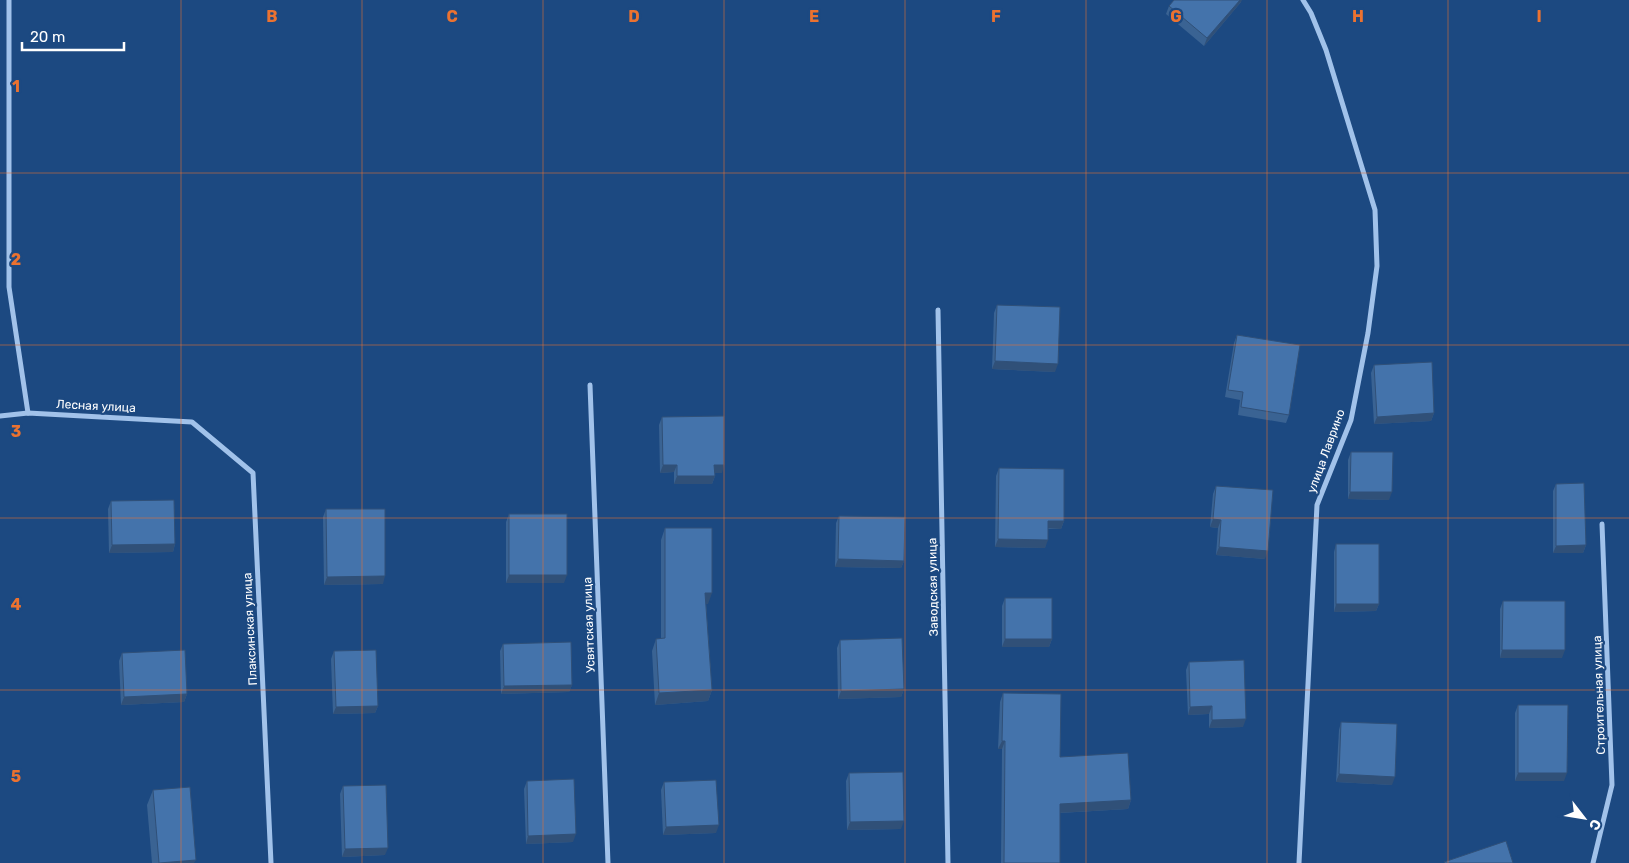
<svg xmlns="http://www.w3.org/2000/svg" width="1629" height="863" font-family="Rubik,sans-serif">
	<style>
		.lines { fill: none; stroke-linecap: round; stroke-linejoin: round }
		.street { stroke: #a1c2ea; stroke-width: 5 }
		.wall { fill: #3a6393 }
		.shaded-wall { fill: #305078 }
		.building { fill: #4473ab; stroke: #305078 }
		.grid { fill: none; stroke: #eb7230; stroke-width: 1; stroke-opacity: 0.55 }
		.labels { text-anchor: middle; stroke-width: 4.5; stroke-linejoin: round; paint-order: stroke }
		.street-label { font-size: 12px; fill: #fff; stroke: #1c4981 }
		.grid-label { font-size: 16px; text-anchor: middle; font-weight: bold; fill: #eb7230; stroke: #1c4981; stroke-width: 4.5; stroke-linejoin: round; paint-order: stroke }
	</style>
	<rect width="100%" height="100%" fill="#1c4981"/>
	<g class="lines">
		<!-- street -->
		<g class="street">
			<polyline points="9,0 9,287 28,413"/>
			<polyline points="938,310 948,863"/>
			<polyline points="590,385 608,863"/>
			<polyline points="0,416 28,413 192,422 253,473 271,863"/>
			<polyline points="1299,863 1317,505 1351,420 1368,333 1377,266 1375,210 1326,50 1311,13 1303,0"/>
			<polyline points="1593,863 1612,785 1602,524"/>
		</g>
	</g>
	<!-- wall -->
	<g class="wall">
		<polygon points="1241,2 1204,46 1166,14 1169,6"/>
		<polygon points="997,305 1055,372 992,369 994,313"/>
		<polygon points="1237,335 1289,415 1286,423 1238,415 1240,400 1225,397 1234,343"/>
		<polygon points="1374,365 1434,413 1431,421 1374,424 1371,373"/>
		<polygon points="662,417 722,473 715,473 715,476 712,484 674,484 674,472 660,473 659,425"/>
		<polygon points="1351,452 1389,500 1348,499 1348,460"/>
		<polygon points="999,468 1064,521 1061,529 1048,529 1045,548 995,547 996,476"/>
		<polygon points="1556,484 1586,545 1583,553 1553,553 1553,491"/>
		<polygon points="1216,486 1265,559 1216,555 1218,528 1210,527 1213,494"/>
		<polygon points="111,501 175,544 173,552 109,553 108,509"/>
		<polygon points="326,509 383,584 324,585 323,517"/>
		<polygon points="509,514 564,583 506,583 506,522"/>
		<polygon points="839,516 904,561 901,568 835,567 836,523"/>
		<polygon points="665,528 708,604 706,604 712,690 708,701 655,705 652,651 656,639 661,639 661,540"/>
		<polygon points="1336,544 1379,604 1376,611 1334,612 1334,552"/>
		<polygon points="1005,598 1052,639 1049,647 1002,647 1002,606"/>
		<polygon points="1503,601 1562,658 1500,658 1500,609"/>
		<polygon points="840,640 904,689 901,697 838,699 837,648"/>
		<polygon points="503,644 572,685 569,692 501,694 500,651"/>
		<polygon points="334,651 378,706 375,713 333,714 331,659"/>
		<polygon points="122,653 187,694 184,702 121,705 119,661"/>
		<polygon points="1189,662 1243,727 1209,728 1209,714 1188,715 1186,670"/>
		<polygon points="1003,693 1060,757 1131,800 1128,809 1060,813 1060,863 1001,863 1002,749 998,749 1000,702"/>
		<polygon points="1518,705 1564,781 1515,781 1515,713"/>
		<polygon points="1341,722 1392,785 1336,782 1339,730"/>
		<polygon points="849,773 901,829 847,830 846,781"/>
		<polygon points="527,781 573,842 526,844 524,789"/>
		<polygon points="664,782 716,833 663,835 661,790"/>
		<polygon points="343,786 385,855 342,857 340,794"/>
		<polygon points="153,790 194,863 152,863 147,805"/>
	</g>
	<!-- shaded-wall -->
	<g class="shaded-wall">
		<polygon points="1240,0 1242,0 1241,2 1204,46 1207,38"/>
		<polygon points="995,361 1058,364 1055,372 992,369"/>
		<polygon points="1434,413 1431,421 1374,424 1377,417"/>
		<polygon points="663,465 677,465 674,472 660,473"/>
		<polygon points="714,465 724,465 722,473 711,473"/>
		<polygon points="677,476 715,476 712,484 674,484"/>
		<polygon points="1350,492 1392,492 1389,500 1348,499"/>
		<polygon points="1213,519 1221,520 1218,528 1210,527"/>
		<polygon points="1048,521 1064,521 1061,529 1045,528"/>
		<polygon points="998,539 1048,540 1045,548 995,547"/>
		<polygon points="175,544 173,552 109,553 112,545"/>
		<polygon points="1586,545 1583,553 1553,553 1556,546"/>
		<polygon points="1219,547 1268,551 1265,559 1216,555"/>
		<polygon points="838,559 904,561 901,568 835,567"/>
		<polygon points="509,575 567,575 564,583 506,583"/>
		<polygon points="385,576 383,584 324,585 327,577"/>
		<polygon points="705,593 712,593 708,604 700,605"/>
		<polygon points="1336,604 1379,604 1376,611 1334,612"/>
		<polygon points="1005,639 1052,639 1049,647 1002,647"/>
		<polygon points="1502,650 1565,650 1562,658 1500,658"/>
		<polygon points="572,685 569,692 501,694 504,686"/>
		<polygon points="904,689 901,697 838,699 841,691"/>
		<polygon points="712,690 708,701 655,705 659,693"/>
		<polygon points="187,694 184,702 121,705 124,697"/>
		<polygon points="378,706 375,713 333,714 336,707"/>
		<polygon points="1212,706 1209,714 1188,715 1190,707"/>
		<polygon points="1246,719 1243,727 1209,728 1212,720"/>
		<polygon points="1002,741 1005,741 1002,749 998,749"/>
		<polygon points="1518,773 1567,773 1564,781 1515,781"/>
		<polygon points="1339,774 1395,777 1392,785 1336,782"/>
		<polygon points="1131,800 1128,809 1057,813 1060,804"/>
		<polygon points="904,821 901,829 847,830 850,822"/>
		<polygon points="719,825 716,833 663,835 666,827"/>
		<polygon points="576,834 573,842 526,844 528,836"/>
		<polygon points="388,848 385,855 342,857 345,849"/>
		<polygon points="196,860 194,863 159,863"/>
	</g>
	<!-- building -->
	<g class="building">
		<polygon points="1174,0 1240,0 1207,38 1169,6"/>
		<polygon points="997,305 1060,307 1058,364 995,361"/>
		<polygon points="1237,335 1300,345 1289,415 1241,407 1243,392 1228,390"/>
		<polygon points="1432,362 1434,413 1377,417 1374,365"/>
		<polygon points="724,416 724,465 714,465 715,476 677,476 677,465 663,465 662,417"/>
		<polygon points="1351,452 1393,452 1392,492 1350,492"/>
		<polygon points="999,468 1064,469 1064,521 1048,521 1048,540 998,539"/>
		<polygon points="1584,483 1586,545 1556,546 1556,484"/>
		<polygon points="1216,486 1273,490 1268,551 1219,547 1221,520 1213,519"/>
		<polygon points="174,500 175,544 112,545 111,501"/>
		<polygon points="326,509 385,509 385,576 327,577"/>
		<rect x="509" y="514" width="58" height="61"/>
		<polygon points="839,516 905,517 904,561 838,559"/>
		<polygon points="665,528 712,528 712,593 705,593 712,690 659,693 656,639 665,638"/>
		<rect x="1336" y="544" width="43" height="60"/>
		<rect x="1005" y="598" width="47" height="41"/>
		<polygon points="1503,601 1565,601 1565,650 1502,650"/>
		<polygon points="902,638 904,689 841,691 840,640"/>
		<polygon points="571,642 572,685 504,686 503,644"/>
		<polygon points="185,650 187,694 124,697 122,653"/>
		<polygon points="376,650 378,706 336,707 334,651"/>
		<polygon points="1244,660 1246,719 1212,720 1212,706 1190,707 1189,662"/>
		<polygon points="1003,693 1061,694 1060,757 1128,753 1131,800 1060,804 1060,863 1004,863 1005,741 1002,741"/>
		<polygon points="1518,705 1568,705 1567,773 1518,773"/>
		<polygon points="1341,722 1397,724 1395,777 1339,774"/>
		<polygon points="903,772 904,821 850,822 849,773"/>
		<polygon points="574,779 576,834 528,836 527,781"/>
		<polygon points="716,780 719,825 666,827 664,782"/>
		<polygon points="386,785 388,848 345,849 343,786"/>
		<polygon points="190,787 196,860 159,863 153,790"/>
		<polygon points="1506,841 1513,863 1445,863 1444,862"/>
	</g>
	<!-- grid -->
	<path class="grid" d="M181 0V863M362 0V863M543 0V863M724 0V863M905 0V863M1086 0V863M1267 0V863M1448 0V863M0 173H1629M0 345H1629M0 518H1629M0 690H1629"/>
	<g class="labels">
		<!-- street labels -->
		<g class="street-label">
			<text transform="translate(96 406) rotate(3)" y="4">Лесная улица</text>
			<text transform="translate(1326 451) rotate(-70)" y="4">улица Лаврино</text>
			<text transform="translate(933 587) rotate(-91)" y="4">Заводская улица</text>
			<text transform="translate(589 625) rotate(-92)" y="4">Усвятская улица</text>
			<text transform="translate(250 629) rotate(-93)" y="4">Плаксинская улица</text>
			<text transform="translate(1599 695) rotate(-92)" y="4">Строительная улица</text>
		</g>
	</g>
	<g class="grid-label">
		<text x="272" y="22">B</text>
		<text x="452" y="22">C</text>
		<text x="634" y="22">D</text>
		<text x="814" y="22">E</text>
		<text x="996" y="22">F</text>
		<text x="1176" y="22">G</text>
		<text x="1358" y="22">H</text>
		<text x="1539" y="22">I</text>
		<text x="16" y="92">1</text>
		<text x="16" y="265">2</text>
		<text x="16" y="437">3</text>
		<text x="16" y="610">4</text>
		<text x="16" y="782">5</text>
	</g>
	<!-- north arrow -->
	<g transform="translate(1584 818) rotate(121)" stroke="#1c4981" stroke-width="4" paint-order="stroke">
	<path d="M0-4L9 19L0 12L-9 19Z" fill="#ffffff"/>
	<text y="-8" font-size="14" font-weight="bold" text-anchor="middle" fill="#ffffff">С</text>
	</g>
	<!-- scale -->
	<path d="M22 42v8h102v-8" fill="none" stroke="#ffffff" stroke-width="2.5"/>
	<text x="30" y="42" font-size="15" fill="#ffffff" stroke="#1c4981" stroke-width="4" paint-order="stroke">20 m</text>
</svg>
